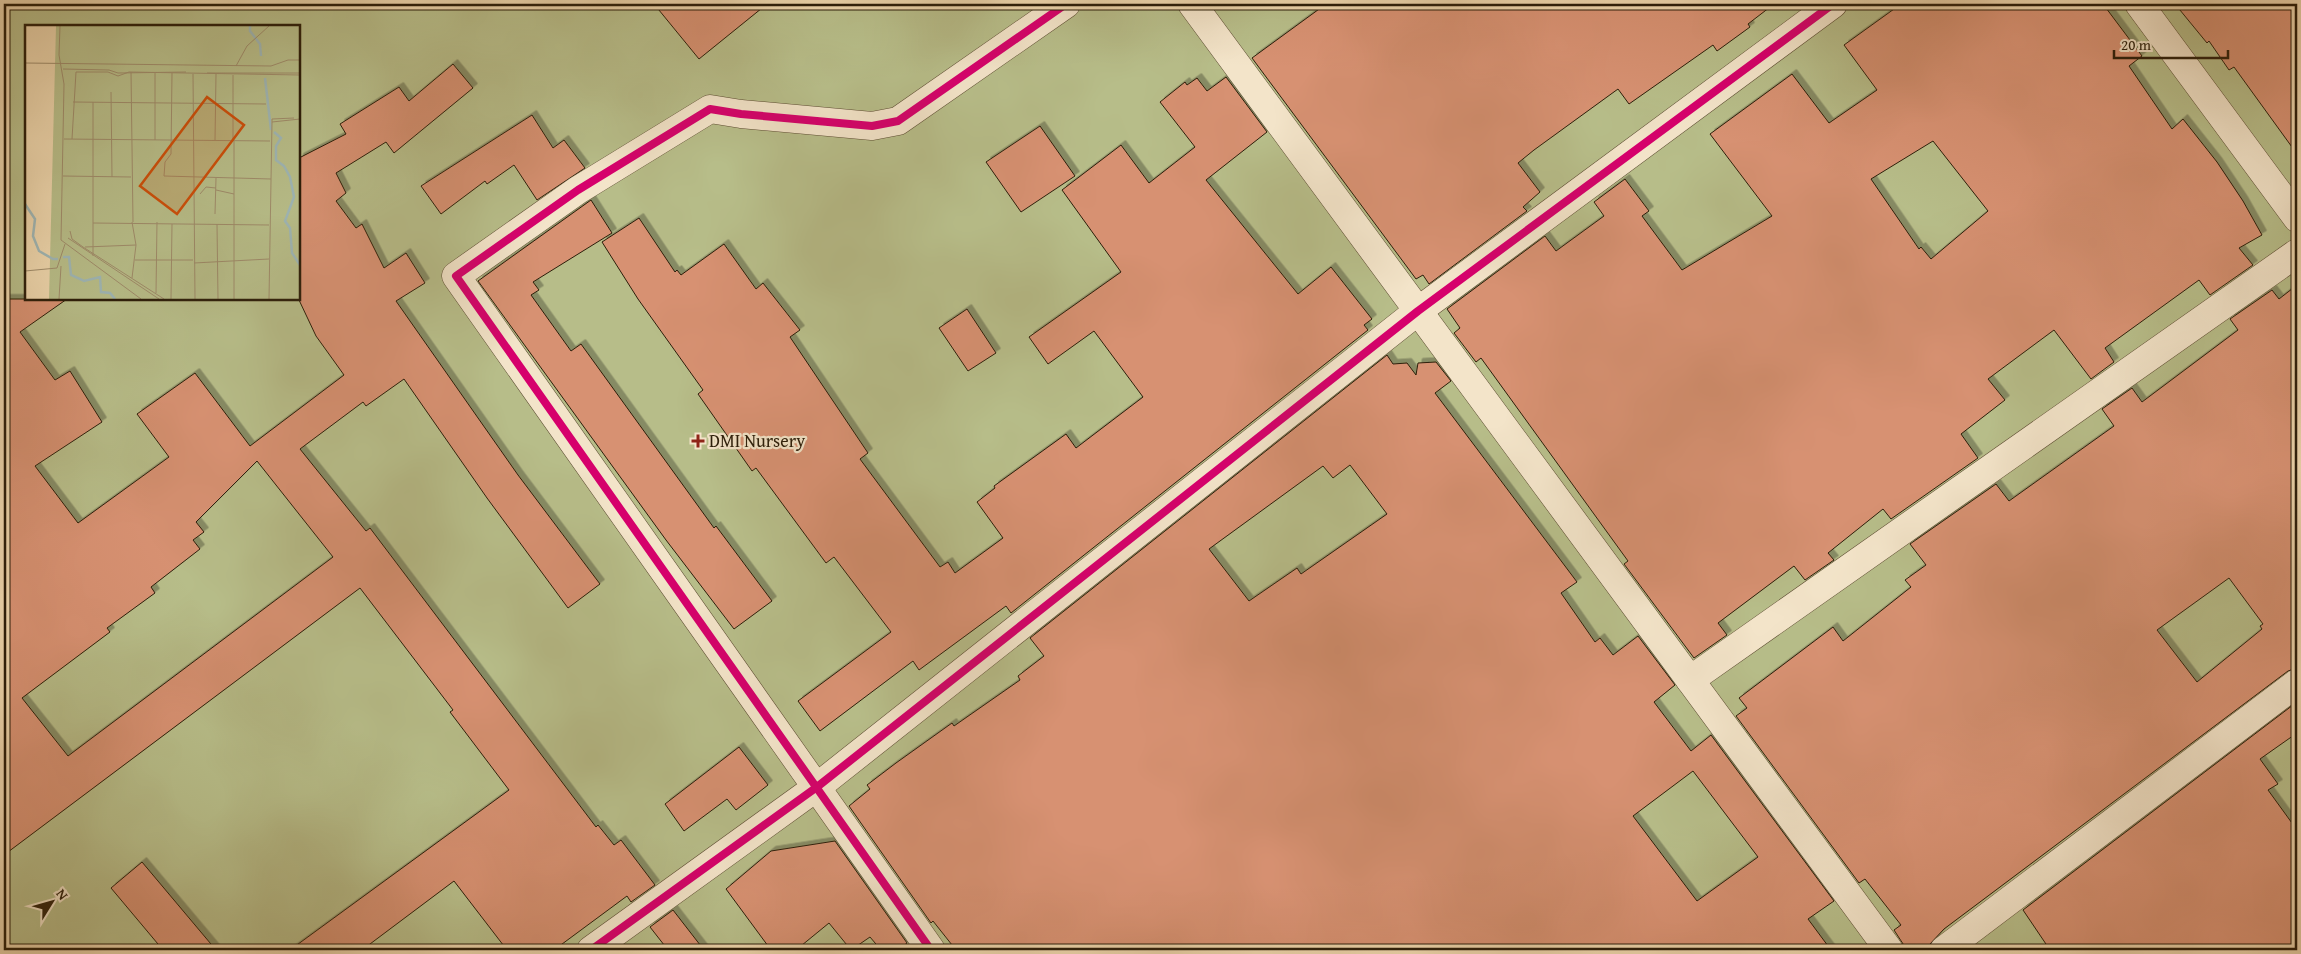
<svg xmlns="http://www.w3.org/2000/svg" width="2301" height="954" font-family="'Gentium Book Plus',serif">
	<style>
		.green { fill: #b7bd89; stroke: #726e4a; fill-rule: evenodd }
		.building { fill: #d79172; stroke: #2c1e0a; fill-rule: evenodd; filter: url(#shadow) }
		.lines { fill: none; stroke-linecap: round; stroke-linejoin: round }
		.minor-casing { stroke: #5c4c32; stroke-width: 29 }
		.minor { stroke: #f3e4c9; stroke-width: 28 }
		.cycleway-casing { stroke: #f3e4c9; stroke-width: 11 }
		.cycleway { stroke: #d6006c; stroke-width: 8 }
		.poi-dot { fill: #8f2418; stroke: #f3e4c9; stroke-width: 2 }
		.labels { text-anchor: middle; stroke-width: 4.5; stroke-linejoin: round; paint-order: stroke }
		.poi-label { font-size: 18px; fill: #2c1e0a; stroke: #f3e4c9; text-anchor: start }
		.inset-river { fill: none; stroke: #9eb6b5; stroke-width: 2.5 }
		.inset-road { fill: none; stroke: #9f8c6b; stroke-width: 1 }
		.view { fill: #cc500c; fill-opacity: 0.15; stroke: #cc500c; stroke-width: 2.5 }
		.inset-edge { fill: none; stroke: #2c1e0a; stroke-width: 2.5 }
	</style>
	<defs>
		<filter id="shadow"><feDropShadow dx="4.5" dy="-4.5" stdDeviation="0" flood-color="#0004"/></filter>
	</defs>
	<rect width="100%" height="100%" fill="#ecd5ac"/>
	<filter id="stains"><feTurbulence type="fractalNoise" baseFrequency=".004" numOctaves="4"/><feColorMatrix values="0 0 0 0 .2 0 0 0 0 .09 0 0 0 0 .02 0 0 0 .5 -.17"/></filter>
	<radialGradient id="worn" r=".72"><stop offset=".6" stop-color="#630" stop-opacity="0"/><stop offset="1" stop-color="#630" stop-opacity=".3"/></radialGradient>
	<!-- green -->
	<path class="green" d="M4 4H2297V950H4ZM26 26H299V299H26Z"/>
	<!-- building -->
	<g class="building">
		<polygon points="654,4 767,4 699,59"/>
		<polygon points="1326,4 1774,4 1748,24 1750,27 1717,51 1713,45 1629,104 1618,89 1534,150 1518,163 1540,192 1523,207 1527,211 1429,284 1423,275 1416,279 1252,58"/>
		<path d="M1901 4H2103L2142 56 2129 66 2172 129 2183 119 2217 162 2243 201 2262 235 2239 248 2253 265 2210 295 2199 280 2105 348 2114 362 2091 379 2054 330 1988 379 2005 400 1961 434 1978 458 1891 519 1883 509 1828 553 1834 560 1805 580 1794 566 1718 623 1727 635 1694 658 1624 564 1628 561 1481 358 1476 362 1454 333 1460 328 1447 309 1545 236 1556 251 1604 216 1594 202 1625 179 1649 211 1642 216 1682 270 1772 216 1710 134 1792 74 1829 123 1877 90 1844 45ZM1933 141 1988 211 1931 259 1921 247 1919 249 1871 179Z"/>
		<polygon points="2175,4 2297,4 2297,154 2234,67 2229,70 2209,41 2207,43"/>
		<path d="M453 64 473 88 394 153 386 142 336 173 346 193 336 201 356 228 362 224 384 268 406 253 425 283 396 301 518 475 600 584 568 608 487 498 404 379 366 406 363 402 300 449 366 531 370 528 596 827 598 825 614 845 621 840 655 885 631 902 627 896 554 950H507L454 881 362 950H290L509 790 450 712 453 710 360 588 4 855V299H67L20 332 55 380 70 371 102 422 35 466 78 523 169 457 137 414 195 373 250 446 344 375 316 336 299 300V158L346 134 340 124 399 87 409 101ZM257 461 333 557 68 756 22 698 110 632 107 628 155 593 151 587 200 549 193 540 204 532 196 522Z"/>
		<polygon points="1226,77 1267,132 1206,180 1298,294 1331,267 1372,319 1364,325 1368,330 1011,613 1006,606 919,670 913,661 820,731 798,701 891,632 834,557 826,563 756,468 752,471 698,394 703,390 638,299 602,242 639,218 675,272 677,270 681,275 724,244 756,289 763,283 800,330 790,337 868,453 860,459 940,567 948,562 955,573 1003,538 977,502 995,488 994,486 1066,434 1076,448 1143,397 1094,331 1048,364 1029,337 1121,272 1062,190 1121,145 1149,183 1195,147 1160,102 1185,82 1187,85 1197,78 1207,91"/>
		<polygon points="532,115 553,148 564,140 585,168 537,200 514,165 487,184 485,181 441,214 421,186"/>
		<polygon points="1040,126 1075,176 1021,212 986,162"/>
		<polygon points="591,200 612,233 533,282 539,290 531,295 571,351 581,344 714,528 716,526 772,601 734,629 666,540 478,281"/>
		<path d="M2297 285V668L2288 671 1944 929 1930 944 1929 950H1907L1894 930 1901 925 1865 879 1859 883 1736 716 1747 708 1739 698 1833 627 1843 641 1911 587 1905 580 1926 565 1910 544 1996 484 2009 501 2114 426 2102 409 2132 388 2142 402 2238 330 2230 319 2272 290 2279 299ZM2229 578 2263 624 2260 626 2262 629 2197 682 2157 630Z"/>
		<polygon points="967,309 996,353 968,371 939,328"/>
		<path d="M1387 355 1393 364 1407 363 1416 375 1418 363 1436 362 1451 381 1435 393 1577 582 1561 593 1595 642 1600 638 1613 655 1638 636 1675 685 1654 702 1691 751 1711 735 1834 901 1808 919 1831 950H956L933 921 931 923 849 806 870 789 867 785 896 763 952 723 954 726 1020 680 1018 676 1044 656 1030 638ZM1350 465 1387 514 1301 574 1297 568 1249 601 1209 549 1323 466 1333 478ZM1693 771 1758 857 1697 901 1633 816Z"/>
		<polygon points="2297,702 2297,733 2260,759 2278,784 2268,790 2297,830 2297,950 2050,950 2023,910"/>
		<polygon points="739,747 768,785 736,810 727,799 684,831 665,804"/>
		<polygon points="835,841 907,943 898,950 881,950 870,937 851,950 829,923 796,950 771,950 726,889 771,851"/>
		<polygon points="142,862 216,950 163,950 111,888"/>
		<polygon points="673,910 704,950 668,950 650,927"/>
	</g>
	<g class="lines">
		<!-- minor casing -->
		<g class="minor-casing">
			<g id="minor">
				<polyline points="1192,4 1889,950"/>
				<polyline points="2139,4 2297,218"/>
				<polyline points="1690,680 2297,253"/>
				<polyline points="591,950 817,787 1418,311 1833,4"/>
				<polyline points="931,950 456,276 578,190 710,109 741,114 872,126 898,121 1066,4"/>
				<polyline points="1944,950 2297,683"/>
			</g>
		</g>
		<!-- minor -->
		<use href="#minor" class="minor"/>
		<!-- cycleway casing -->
		<g class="cycleway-casing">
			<g id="cycleway">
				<polyline points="591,950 817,787 1418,311 1833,4"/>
				<polyline points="931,950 456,276 578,190 710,109 741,114 872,126 898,121 1066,4"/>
			</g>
		</g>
		<!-- cycleway -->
		<use href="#cycleway" class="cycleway"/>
	</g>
	<!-- markers -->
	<path class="poi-dot" d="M695.5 433.5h5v5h5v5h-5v5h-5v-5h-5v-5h5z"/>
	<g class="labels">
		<!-- poi labels -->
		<g class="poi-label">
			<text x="709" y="447">DMI Nursery</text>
		</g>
	</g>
	<!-- overview -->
	<g transform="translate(25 25)">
		<rect width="275" height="275" fill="#ecd5ac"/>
		<path d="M31 1H275V274H24Z" fill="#b7bd89"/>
		<path class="inset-river" d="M225 1V6L235 19 236 31M240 53 246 105M249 107 256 113 251 121V135L259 141 265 152 269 172 260 196 265 203 267 228 275 240M0 179 10 194 8 211 14 226 28 234H33M38 232H44L46 250 59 256 75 252 76 267 85 268 90 274"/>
		<path class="inset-road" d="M35 1 34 30 39 59 36 215 116 274M0 38 246 41 263 35H275M211 41 222 21 244 1M38 44 84 45 93 48 161 47M106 47 108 197M147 48 146 129 140 137 139 151 246 154M182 48H275M168 49 170 274M86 67 87 152M48 77 241 79M247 97V94L269 93M39 114 245 116M47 114 51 47H83L93 51 104 47 275 50M130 115V48M190 115 191 49M208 116V50M38 151 106 152M191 165 209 169M175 169 181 162 191 163M190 189 191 153M107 197 111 220 107 253M68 198 244 200M192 199 193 274M45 206 47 214 58 222 139 274M43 213 134 274M60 222 111 220M68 231V77M110 235H168M169 238 244 234M0 246 32 243 40 219M131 268 132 197M34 274 36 241M146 274 147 199M209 274V116M244 274 247 97 275 94"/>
		<path class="view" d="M182 72 219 100 152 189 115 161Z"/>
		<rect width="275" height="275" class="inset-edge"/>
	</g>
	<!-- margin -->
	<rect width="2301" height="954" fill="none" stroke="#ecd5ac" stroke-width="20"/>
	<rect x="5" y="5" width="2291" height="944" fill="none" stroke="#2c1e0a" stroke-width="2.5"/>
	<rect x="10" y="10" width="2281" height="934" fill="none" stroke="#2c1e0a"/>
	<!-- north arrow -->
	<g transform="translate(52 902) rotate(53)" stroke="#f3e4c9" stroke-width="4" paint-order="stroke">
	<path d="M0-4L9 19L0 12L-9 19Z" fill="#2c1e0a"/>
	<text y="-8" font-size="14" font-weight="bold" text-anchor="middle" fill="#2c1e0a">N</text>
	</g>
	<!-- scale -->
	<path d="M2114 50v8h114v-8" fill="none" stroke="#2c1e0a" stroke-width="2.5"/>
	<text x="2121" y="50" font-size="15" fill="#2c1e0a" stroke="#f3e4c9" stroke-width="4" paint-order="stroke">20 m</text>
	<rect width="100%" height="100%" filter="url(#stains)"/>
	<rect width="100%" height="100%" fill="url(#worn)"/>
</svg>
